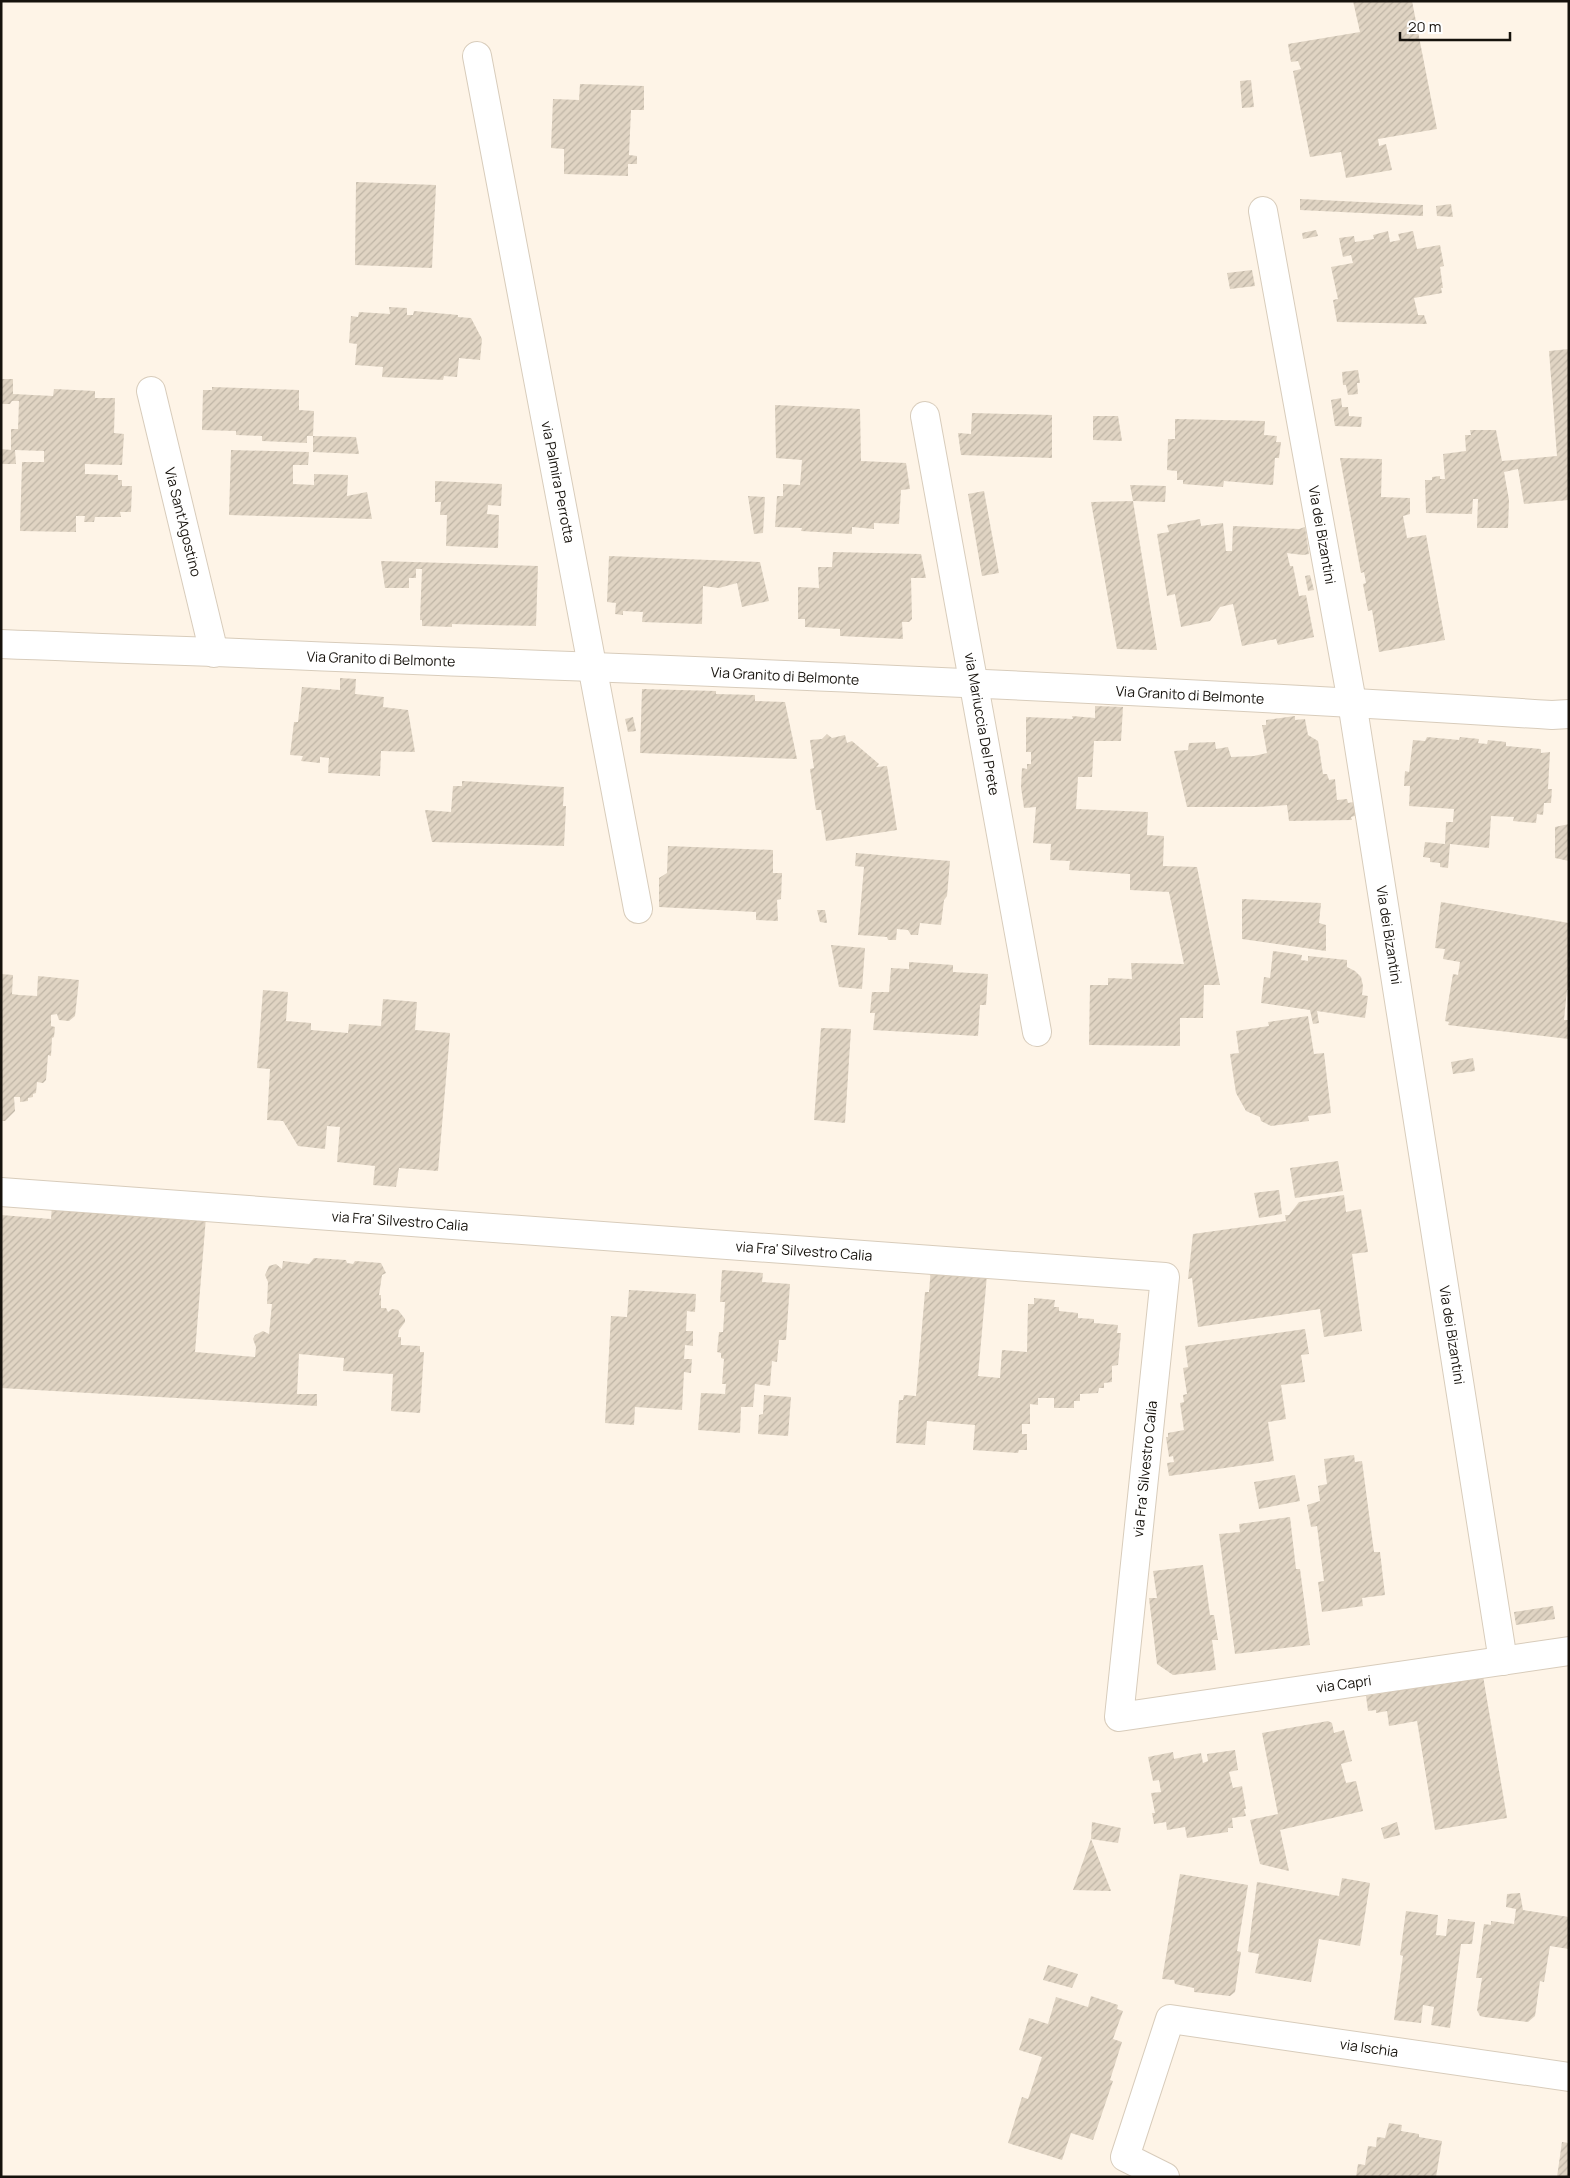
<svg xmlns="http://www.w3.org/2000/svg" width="1570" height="2178" font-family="Manrope,sans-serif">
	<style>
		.building { fill: url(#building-hatch) }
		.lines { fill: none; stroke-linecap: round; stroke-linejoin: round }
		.minor-casing { stroke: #d8ccbb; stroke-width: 30 }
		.minor { stroke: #fff; stroke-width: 28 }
		.labels { text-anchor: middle; stroke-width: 5; stroke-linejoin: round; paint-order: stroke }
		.street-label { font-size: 14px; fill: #16120c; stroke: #fff }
	</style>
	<defs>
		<pattern id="building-hatch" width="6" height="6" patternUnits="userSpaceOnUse" patternTransform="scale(1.25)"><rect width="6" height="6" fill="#e0d4c3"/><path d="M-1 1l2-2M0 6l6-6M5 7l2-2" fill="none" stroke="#bfb5a6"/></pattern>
	</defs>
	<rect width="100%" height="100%" fill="#fef4e7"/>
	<!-- building -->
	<g class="building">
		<polygon points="1353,1 1412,1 1437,129 1378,139 1379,146 1386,144 1392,170 1346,178 1341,152 1310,157 1293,71 1301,69 1298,61 1291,62 1288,44 1360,32"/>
		<polygon points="1251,80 1254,107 1242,108 1240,81"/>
		<polygon points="580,84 644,86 644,110 631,110 629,155 637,156 637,164 628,164 628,176 564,174 564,149 551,148 553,99 579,100"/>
		<polygon points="356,182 436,185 432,268 355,265"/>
		<polygon points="1300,199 1423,205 1423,216 1300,210"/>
		<polygon points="1451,204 1453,217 1437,216 1436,206"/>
		<polygon points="1316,230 1318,236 1303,239 1302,233"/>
		<polygon points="1388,231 1390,242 1400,240 1398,234 1413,231 1417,249 1440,245 1444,266 1440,267 1443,288 1441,288 1442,293 1414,298 1418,315 1424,315 1427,324 1337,322 1333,300 1338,299 1331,267 1353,263 1351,255 1343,257 1339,238 1354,236 1355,242 1374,239 1373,235"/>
		<polygon points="1252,270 1255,286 1230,289 1227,273"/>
		<polygon points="389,307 407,308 407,315 413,315 414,311 458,315 458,317 471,318 482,339 480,360 459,358 457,377 444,376 443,380 382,377 383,367 355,365 357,344 349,343 351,316 358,317 359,312 390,314"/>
		<polygon points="1569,349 1569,500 1524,504 1518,469 1504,472 1509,500 1508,528 1477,528 1478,499 1473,499 1472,514 1426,513 1425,480 1432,480 1432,477 1440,476 1440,479 1445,479 1443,454 1466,451 1465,435 1471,435 1470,430 1496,430 1502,461 1557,456 1549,351"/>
		<polygon points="1358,370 1360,383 1357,383 1358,394 1348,395 1346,385 1343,385 1342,372"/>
		<polygon points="1,379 13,379 13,394 53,396 54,389 95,391 95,398 115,398 114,433 124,434 122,465 85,464 85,474 118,475 118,480 122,480 122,486 132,486 131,512 120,512 121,517 95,517 94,522 84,522 85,516 76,516 76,532 20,531 22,462 44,462 44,451 15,450 16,464 1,464 1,449 11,450 11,429 18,429 19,401 12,401 10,404 1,404"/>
		<polygon points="212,387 299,390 299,410 314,411 313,436 356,437 359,454 313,452 313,436 307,436 307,443 262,441 262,436 236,435 236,431 202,430 203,390 212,390"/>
		<polygon points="1341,398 1342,407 1348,407 1349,416 1362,417 1361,427 1335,426 1331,400"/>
		<polygon points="775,405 860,409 861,461 906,463 910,489 901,490 899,524 874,523 874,529 852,527 852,534 801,531 802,528 775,527 777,496 783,496 783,484 800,485 802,460 776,458"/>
		<polygon points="972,413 1052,415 1052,458 961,455 958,433 971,434"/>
		<polygon points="1093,416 1118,416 1122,441 1093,440"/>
		<polygon points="1175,419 1265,421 1264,435 1277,436 1276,442 1281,442 1279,458 1275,458 1273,485 1224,481 1223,487 1183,484 1183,480 1177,480 1177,471 1167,470 1168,439 1175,439"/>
		<polygon points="231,450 309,452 308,465 293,465 293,484 314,485 314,474 348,475 347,496 367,492 372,519 229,515"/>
		<polygon points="1340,458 1382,459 1381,497 1410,498 1410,514 1403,516 1407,538 1426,535 1445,640 1379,652 1372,610 1368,611 1363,584 1366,583 1364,572 1361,573"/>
		<polygon points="435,481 502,484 501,506 488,505 487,514 499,515 498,548 446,546 447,515 440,515 441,502 435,502"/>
		<polygon points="1130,485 1166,486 1165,502 1133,501"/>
		<polygon points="984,491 999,573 982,576 968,494"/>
		<polygon points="748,496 765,497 763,533 754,534"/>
		<polygon points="1133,501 1157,650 1117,649 1091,502"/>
		<polygon points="1200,519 1201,526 1223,523 1226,551 1232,551 1233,526 1299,529 1305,527 1309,554 1303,555 1287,553 1290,566 1293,566 1299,596 1306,595 1314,637 1278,645 1276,639 1242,646 1233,604 1220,607 1210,621 1181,627 1175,594 1167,596 1157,534 1169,532 1167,525"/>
		<polygon points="833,552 921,554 926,578 911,578 912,619 909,622 902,622 903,639 840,636 840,629 805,627 805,619 798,619 798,587 819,588 818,567 832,567"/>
		<polygon points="609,556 760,562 769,601 742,607 737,583 719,588 703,586 702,624 642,622 643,612 623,611 623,615 615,614 616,603 607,602"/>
		<polygon points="381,561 538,566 536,626 452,624 452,627 422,626 422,620 420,620 422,569 416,569 416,578 409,578 409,588 385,588"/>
		<polygon points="1310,575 1314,590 1308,591 1305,576"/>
		<polygon points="340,678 356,679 355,694 384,697 383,707 408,710 415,752 381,751 380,776 328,773 329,758 320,757 320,763 301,761 303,756 290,755 294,722 298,722 302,687 340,690"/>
		<polygon points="642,689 716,691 716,694 755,695 755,701 785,702 797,759 640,753"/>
		<polygon points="1095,706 1123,707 1121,741 1094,741 1092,777 1078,777 1076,809 1148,812 1147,835 1164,836 1163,866 1197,867 1220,985 1204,985 1203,1018 1180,1018 1180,1046 1089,1045 1090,985 1108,985 1108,978 1132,979 1131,963 1184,964 1169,892 1130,890 1130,874 1069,870 1070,861 1050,860 1051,844 1033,843 1036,807 1024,808 1021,787 1022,768 1027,769 1027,764 1031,764 1031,752 1026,752 1026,717 1073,719 1072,716 1095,718"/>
		<polygon points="1295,716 1295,720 1305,719 1308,735 1318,741 1323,774 1327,774 1329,780 1335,779 1337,800 1347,799 1348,803 1354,802 1358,815 1351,817 1352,820 1289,821 1287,805 1258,807 1187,807 1174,751 1188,750 1189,743 1215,742 1216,749 1228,747 1231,757 1254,756 1267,753 1262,725 1266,725 1266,720"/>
		<polygon points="633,717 636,731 628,732 625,719"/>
		<polygon points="827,734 832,738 845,735 847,743 852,741 879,764 876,767 887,766 897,830 826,841 821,810 816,810 810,769 814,768 810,740 822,739"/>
		<polygon points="1427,737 1459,740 1460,737 1479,739 1478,743 1487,744 1488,740 1506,742 1506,746 1541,749 1541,753 1550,752 1548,789 1552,789 1551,803 1544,803 1543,815 1537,814 1536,823 1513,821 1514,817 1491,816 1489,848 1450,844 1448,868 1440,867 1440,863 1430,862 1430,858 1423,857 1425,842 1445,844 1446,822 1453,822 1454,809 1409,806 1410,786 1404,786 1405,771 1409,772 1413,740 1425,741"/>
		<polygon points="462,781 564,787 563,806 566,806 564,846 432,842 425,810 451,812 453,786 462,786"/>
		<polygon points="1569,824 1569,861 1555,858 1555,827"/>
		<polygon points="668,846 773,850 773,873 782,873 781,899 777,900 778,921 756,920 756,912 659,907 659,878 667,873"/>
		<polygon points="856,853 950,861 947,896 944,900 941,925 920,923 918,935 911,935 908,930 897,929 896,940 888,940 887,937 858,935 864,867 855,866"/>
		<polygon points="1242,899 1321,903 1319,923 1326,925 1326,951 1242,939"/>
		<polygon points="1441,902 1569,923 1569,990 1567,990 1564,1020 1569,1020 1569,1039 1448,1025 1449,1022 1445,1021 1453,974 1458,975 1460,962 1443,959 1445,949 1435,948"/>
		<polygon points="817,910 825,910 827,923 820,922"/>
		<polygon points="831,945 865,948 862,989 839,987"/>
		<polygon points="1273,951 1302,955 1301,960 1308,961 1308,956 1347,960 1347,967 1355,971 1361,977 1363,986 1362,995 1368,996 1365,1018 1317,1011 1319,1023 1313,1024 1310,1010 1261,1003 1264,977 1270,978"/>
		<polygon points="909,962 953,965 953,972 988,974 986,1005 980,1005 978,1036 873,1030 875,1013 870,1013 872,992 889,992 891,968 909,969"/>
		<polygon points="1,974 13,975 12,994 19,995 37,996 38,976 79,980 75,1016 69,1021 59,1020 57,1014 51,1015 51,1026 55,1027 54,1037 52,1038 51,1056 48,1055 46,1080 43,1083 37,1082 36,1093 33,1094 33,1097 28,1098 28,1101 20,1102 20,1097 14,1097 15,1111 5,1121 1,1121"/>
		<polygon points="263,990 288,992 286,1021 311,1023 311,1030 348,1033 349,1024 381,1026 383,999 417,1002 415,1030 450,1033 438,1171 399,1168 396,1187 373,1185 375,1166 337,1162 340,1127 327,1126 325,1149 298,1146 283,1121 267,1120 270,1069 257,1068"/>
		<polygon points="1308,1016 1314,1054 1324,1053 1331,1113 1308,1116 1309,1121 1271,1126 1261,1121 1260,1117 1246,1111 1236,1093 1230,1054 1239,1053 1236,1031 1269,1026 1268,1022"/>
		<polygon points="821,1028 851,1029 845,1123 814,1120"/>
		<polygon points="1473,1058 1475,1071 1453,1074 1451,1062"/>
		<polygon points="1338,1161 1343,1191 1295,1198 1290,1168"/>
		<polygon points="1279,1190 1282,1214 1259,1218 1254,1193"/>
		<polygon points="1344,1195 1346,1212 1361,1209 1368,1252 1352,1254 1362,1331 1324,1337 1320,1309 1198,1327 1192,1278 1188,1279 1193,1234 1286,1221 1285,1215 1289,1215 1299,1202"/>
		<polygon points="52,1205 206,1217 195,1352 255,1357 256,1347 253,1339 255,1335 263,1331 269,1334 272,1304 267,1304 268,1282 265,1275 269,1266 276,1264 282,1269 283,1261 309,1264 314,1258 346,1260 347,1263 353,1264 355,1261 381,1263 386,1273 382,1275 379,1295 381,1295 381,1308 386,1308 388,1312 392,1309 398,1310 405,1319 405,1322 399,1330 398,1337 401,1337 401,1345 420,1346 420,1352 424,1352 420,1413 391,1411 393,1374 343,1371 344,1358 299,1354 297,1394 317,1394 317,1406 1,1388 1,1215 51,1219"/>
		<polygon points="931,1268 987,1275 978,1376 1000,1378 1002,1350 1027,1352 1028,1304 1034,1304 1034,1298 1055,1300 1054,1307 1059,1307 1059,1311 1078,1313 1078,1318 1094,1319 1094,1323 1118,1325 1117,1333 1121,1333 1118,1365 1112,1366 1112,1382 1104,1383 1104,1388 1099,1388 1098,1393 1080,1394 1080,1401 1074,1401 1074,1408 1054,1408 1054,1398 1038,1398 1038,1405 1030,1404 1030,1424 1022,1424 1022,1434 1027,1434 1027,1450 1019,1450 1018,1453 973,1450 975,1425 927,1421 925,1445 896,1443 899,1400 903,1400 904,1395 916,1396 925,1292 929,1292"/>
		<polygon points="722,1270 763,1273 762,1282 790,1284 786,1340 779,1340 777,1362 772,1361 770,1386 755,1384 753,1407 741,1407 740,1433 698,1430 701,1393 725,1394 726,1384 722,1384 724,1359 721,1358 721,1353 717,1352 719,1332 723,1332 725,1302 720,1302"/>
		<polygon points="629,1290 696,1294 695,1312 687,1311 686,1331 693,1331 693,1346 685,1345 684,1359 692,1359 691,1373 684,1372 682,1410 635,1407 634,1425 605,1423 611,1316 627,1317"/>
		<polygon points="1305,1329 1309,1354 1301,1355 1305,1382 1281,1385 1286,1419 1268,1422 1274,1461 1169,1476 1167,1463 1174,1462 1173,1456 1169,1457 1166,1437 1168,1437 1168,1433 1184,1430 1180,1403 1184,1402 1183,1395 1187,1394 1183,1368 1188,1367 1185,1346"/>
		<polygon points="764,1395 791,1397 788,1436 758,1434 759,1415 763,1414"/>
		<polygon points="1354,1455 1355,1462 1362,1461 1374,1552 1380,1552 1385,1595 1362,1598 1363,1606 1322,1612 1318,1582 1324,1581 1317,1526 1311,1527 1307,1505 1320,1501 1318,1486 1327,1484 1324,1459"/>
		<polygon points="1295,1475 1300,1501 1259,1509 1254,1482"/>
		<polygon points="1290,1517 1296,1569 1300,1569 1310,1645 1235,1654 1219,1534 1240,1532 1239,1524"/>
		<polygon points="1203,1565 1210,1615 1214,1615 1218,1640 1212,1640 1216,1670 1173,1675 1157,1664 1149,1598 1157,1598 1153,1571"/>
		<polygon points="1553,1606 1555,1619 1516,1625 1514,1612"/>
		<polygon points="1483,1676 1507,1818 1435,1830 1417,1721 1389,1726 1387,1711 1376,1713 1376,1710 1368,1711 1366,1696"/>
		<polygon points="1328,1721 1332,1723 1334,1733 1344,1730 1352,1761 1341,1764 1346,1783 1356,1781 1363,1811 1280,1830 1289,1871 1260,1864 1250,1820 1278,1814 1262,1733"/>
		<polygon points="1235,1750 1238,1770 1229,1772 1233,1788 1242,1786 1246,1809 1244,1809 1246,1816 1232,1818 1233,1828 1228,1828 1228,1832 1187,1838 1185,1827 1167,1830 1166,1822 1154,1824 1152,1813 1155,1813 1151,1793 1161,1792 1159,1780 1153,1781 1148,1757 1173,1752 1174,1759 1201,1753 1203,1763 1208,1761 1207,1754"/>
		<polygon points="1092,1822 1121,1828 1118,1843 1091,1839 1111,1891 1073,1890 1091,1839"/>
		<polygon points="1397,1822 1400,1835 1384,1839 1381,1828"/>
		<polygon points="1180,1874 1248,1885 1237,1951 1241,1952 1235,1992 1230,1996 1194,1992 1194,1988 1175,1984 1174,1980 1162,1979"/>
		<polygon points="1342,1878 1370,1883 1360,1946 1319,1939 1311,1982 1255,1973 1259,1954 1248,1952 1257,1882 1339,1896"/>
		<polygon points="1520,1893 1523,1910 1569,1917 1569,1949 1550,1946 1544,1982 1540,1981 1535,2016 1528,2022 1484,2017 1480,2016 1477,2010 1482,1978 1476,1978 1484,1924 1491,1925 1491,1921 1514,1924 1516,1909 1506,1907 1507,1894"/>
		<polygon points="1406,1911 1438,1915 1436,1935 1446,1936 1448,1919 1475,1922 1472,1944 1461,1944 1450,2028 1431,2025 1434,2007 1423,2005 1421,2023 1394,2020 1403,1956 1400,1955"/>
		<polygon points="1048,1965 1078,1974 1072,1988 1043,1980"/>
		<polygon points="1091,1996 1118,2005 1117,2009 1123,2011 1113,2039 1122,2042 1110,2080 1113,2081 1093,2140 1071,2133 1062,2160 1008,2143 1022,2097 1028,2099 1042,2057 1019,2050 1029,2018 1048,2024 1056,1997 1088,2007"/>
		<polygon points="1389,2123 1402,2125 1401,2131 1419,2134 1419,2137 1442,2141 1436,2177 1356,2177 1358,2164 1365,2165 1368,2146 1376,2147 1377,2137 1385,2138"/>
		<polygon points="1562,2142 1569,2143 1569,2177 1557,2177"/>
	</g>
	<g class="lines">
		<!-- minor casing -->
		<g class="minor-casing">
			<g id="minor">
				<polyline points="477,56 638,909"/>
				<polyline points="1263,211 1352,702 1503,1661"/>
				<polyline points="151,391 214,653"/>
				<polyline points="925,416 1037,1032"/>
				<path d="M1 644C518 664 1036 682 1552 715L1569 714"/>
				<polyline points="1,1192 1165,1277 1119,1717 1569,1651"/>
				<polyline points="1165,2177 1125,2157 1170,2019 1569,2077"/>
			</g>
		</g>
		<!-- minor -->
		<use href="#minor" class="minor"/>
	</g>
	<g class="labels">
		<!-- street labels -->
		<g class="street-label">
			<text transform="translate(558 482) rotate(79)" y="5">via Palmira Perrotta</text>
			<text transform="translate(183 522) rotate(76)" y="5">Via Sant'Agostino</text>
			<text transform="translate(1322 535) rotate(80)" y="5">Via dei Bizantini</text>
			<text transform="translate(381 659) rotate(2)" y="5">Via Granito di Belmonte</text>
			<text transform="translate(785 676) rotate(3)" y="5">Via Granito di Belmonte</text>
			<text transform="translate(1190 695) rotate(3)" y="5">Via Granito di Belmonte</text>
			<text transform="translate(982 724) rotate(80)" y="5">via Mariuccia Del Prete</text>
			<text transform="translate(1389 935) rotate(81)" y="5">Via dei Bizantini</text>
			<text transform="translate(400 1221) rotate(4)" y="5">via Fra' Silvestro Calia</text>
			<text transform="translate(804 1251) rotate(4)" y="5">via Fra' Silvestro Calia</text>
			<text transform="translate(1452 1335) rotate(81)" y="5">Via dei Bizantini</text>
			<text transform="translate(1145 1469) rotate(-84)" y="5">via Fra' Silvestro Calia</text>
			<text transform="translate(1344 1684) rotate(-8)" y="5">via Capri</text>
			<text transform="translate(1369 2048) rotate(8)" y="5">via Ischia</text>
		</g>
	</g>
	<!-- border -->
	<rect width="1570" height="2178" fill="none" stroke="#16120c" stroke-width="5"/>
	<!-- scale -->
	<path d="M1400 32v8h110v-8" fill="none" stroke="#16120c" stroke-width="2.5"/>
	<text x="1408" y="32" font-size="15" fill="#16120c" stroke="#ffffff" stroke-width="4" paint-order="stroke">20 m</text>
</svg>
